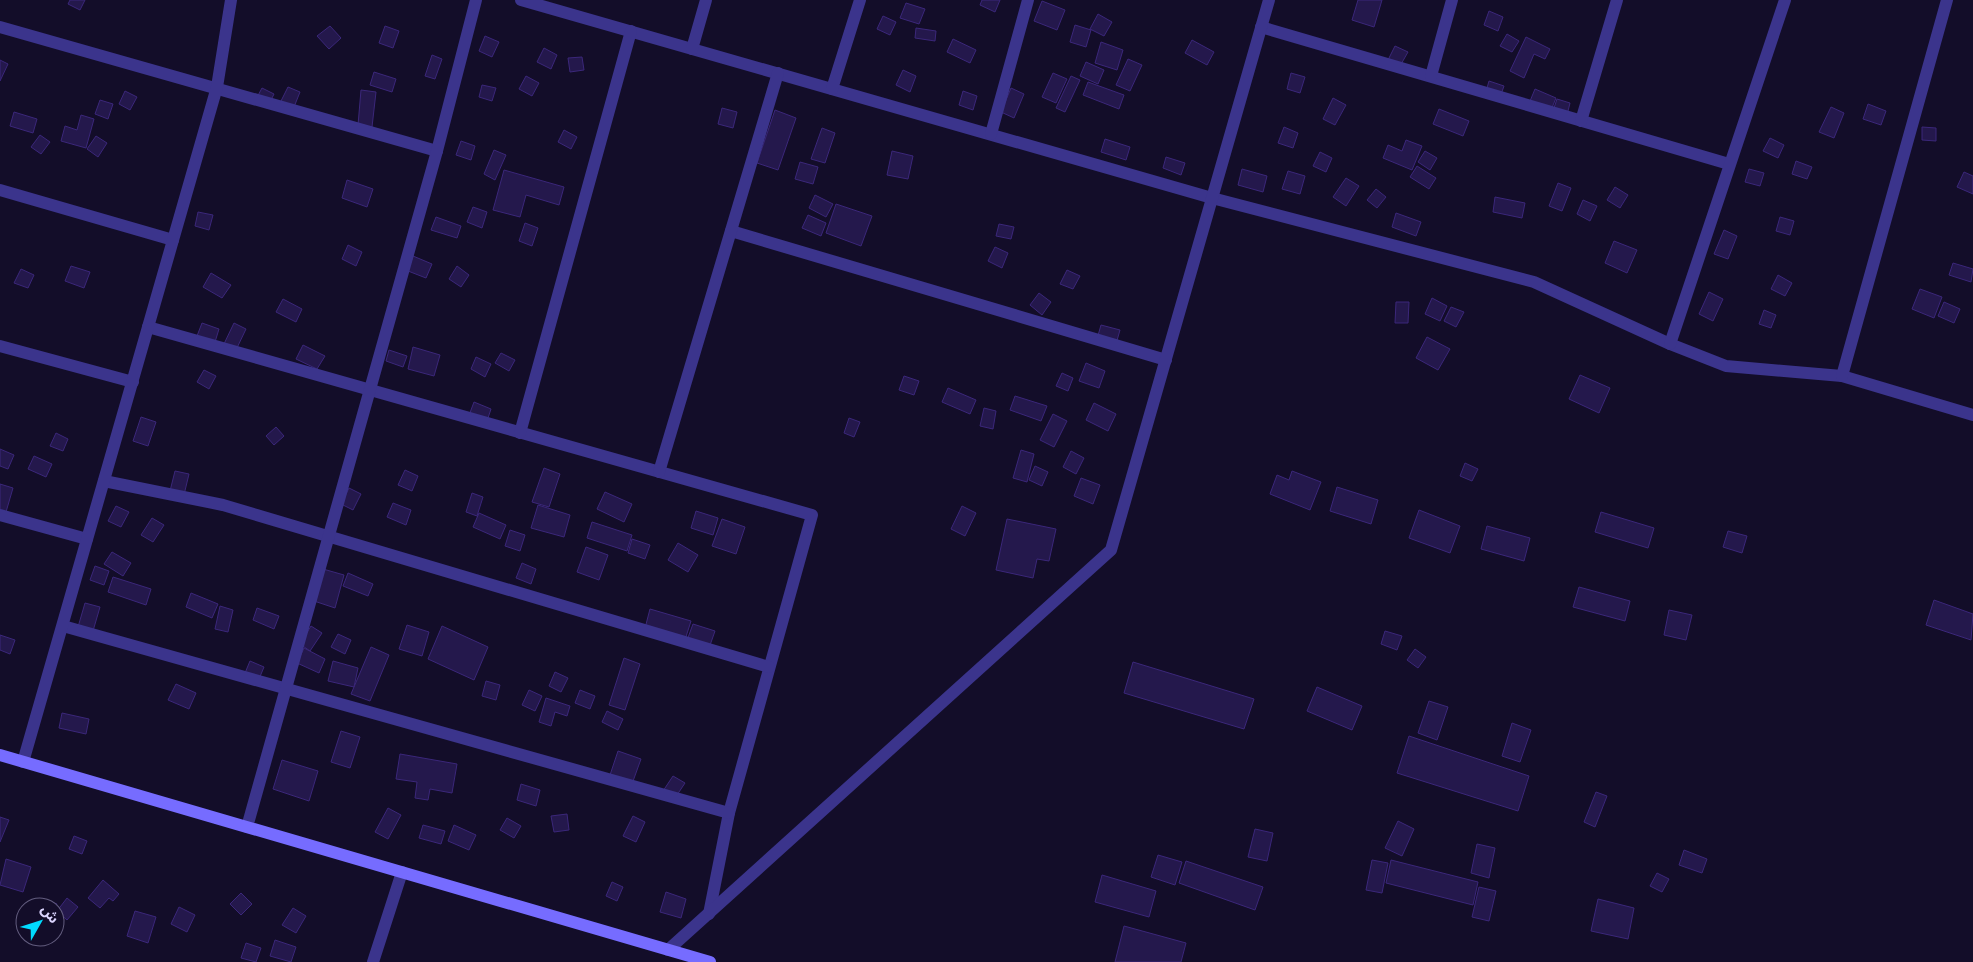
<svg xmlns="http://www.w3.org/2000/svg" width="1973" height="962" font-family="'Nunito Sans','Noto Sans Arabic',sans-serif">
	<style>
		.building { fill: #24184c; stroke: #3b277a }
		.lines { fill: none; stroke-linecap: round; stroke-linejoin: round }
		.street { stroke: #3b348c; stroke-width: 12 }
		.secondary { stroke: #766cff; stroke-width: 12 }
	</style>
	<rect width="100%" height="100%" fill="#130d29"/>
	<!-- building -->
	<g class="building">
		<polygon points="70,0 85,0 80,10 68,4"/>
		<polygon points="982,0 1000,0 995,12 980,5"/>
		<polygon points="1358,0 1382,0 1374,27 1352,20"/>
		<polygon points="1042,1 1065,10 1057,30 1034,21"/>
		<polygon points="906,3 925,9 919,24 900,18"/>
		<polygon points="1489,11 1503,17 1498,31 1484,25"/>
		<polygon points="1098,14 1112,22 1104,36 1090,29"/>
		<polygon points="883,16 896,22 890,35 877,29"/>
		<polygon points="1075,25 1091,30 1086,47 1070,42"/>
		<polygon points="330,26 341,38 329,49 317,36"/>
		<polygon points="385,26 399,31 393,48 379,43"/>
		<polygon points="916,28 936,31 935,41 915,38"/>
		<polygon points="1507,34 1519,41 1512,52 1500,46"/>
		<polygon points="485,36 499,42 492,57 479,51"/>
		<polygon points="1526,37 1550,49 1545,59 1534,54 1524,78 1510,71"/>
		<polygon points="953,39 976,50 970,63 947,52"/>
		<polygon points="1192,40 1214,52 1207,65 1185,53"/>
		<polygon points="1101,42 1123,50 1117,70 1095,63"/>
		<polygon points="1395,46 1408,52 1400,66 1388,60"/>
		<polygon points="544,48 557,55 551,69 537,62"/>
		<polygon points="432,55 442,59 435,79 425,76"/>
		<polygon points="582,57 584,70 570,72 568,58"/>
		<polygon points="1128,59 1142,65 1130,91 1116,85"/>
		<polygon points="0,60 8,64 0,81"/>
		<polygon points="1086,62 1104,70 1098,84 1080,76"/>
		<polygon points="903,70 916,76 910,92 896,85"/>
		<polygon points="374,72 396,79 392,92 370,85"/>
		<polygon points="1053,73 1067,79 1056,103 1042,97"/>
		<polygon points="1291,73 1305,77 1300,93 1287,89"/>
		<polygon points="526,76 539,83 532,96 519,89"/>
		<polygon points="1071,76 1080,80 1065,112 1056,108"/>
		<polygon points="1489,81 1504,86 1499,100 1485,95"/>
		<polygon points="1088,82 1124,95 1119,109 1083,95"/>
		<polygon points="482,85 496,88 492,101 479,97"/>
		<polygon points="288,87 300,92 294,107 281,101"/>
		<polygon points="262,88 274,94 267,108 255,101"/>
		<polygon points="1011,88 1024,94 1014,118 1001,112"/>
		<polygon points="1535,89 1556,98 1549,115 1528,106"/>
		<polygon points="361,90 376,92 372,127 358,125"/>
		<polygon points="125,91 137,97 130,110 119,104"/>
		<polygon points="963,91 977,96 973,110 959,105"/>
		<polygon points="1333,98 1346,105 1335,125 1323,119"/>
		<polygon points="1557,99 1570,103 1566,119 1552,114"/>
		<polygon points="100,100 113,104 108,119 95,114"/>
		<polygon points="1868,104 1886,111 1881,125 1863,119"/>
		<polygon points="1831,107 1844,113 1834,138 1819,132"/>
		<polygon points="722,108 737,112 733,128 718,124"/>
		<polygon points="1439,109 1469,121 1463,136 1433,124"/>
		<polygon points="775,110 796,118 778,170 757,163"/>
		<polygon points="14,112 37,119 33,133 10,126"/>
		<polygon points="81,115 94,119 86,148 61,141 65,126 77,130"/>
		<polygon points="1284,127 1298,133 1293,148 1278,143"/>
		<polygon points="1922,127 1936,128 1936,141 1922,140"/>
		<polygon points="822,128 835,133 825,163 811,159"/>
		<polygon points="564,130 577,137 571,149 558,142"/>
		<polygon points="40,135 50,142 41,154 31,147"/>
		<polygon points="96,136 107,143 98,157 87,149"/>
		<polygon points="1770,138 1784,145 1778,158 1763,151"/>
		<polygon points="1105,139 1130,147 1126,160 1101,152"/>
		<polygon points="1406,140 1422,146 1412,170 1383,158 1388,145 1402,151"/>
		<polygon points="461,141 475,146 471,160 456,155"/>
		<polygon points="494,150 506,155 495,180 484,174"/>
		<polygon points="892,151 913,156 908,179 887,175"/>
		<polygon points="1425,151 1437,158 1430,170 1418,162"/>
		<polygon points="1320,152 1332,158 1326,172 1313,166"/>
		<polygon points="1166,157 1185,163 1181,175 1163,168"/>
		<polygon points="1796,161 1812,167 1807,179 1792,174"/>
		<polygon points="800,162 818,167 813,184 795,179"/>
		<polygon points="1417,166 1436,178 1429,189 1410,177"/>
		<polygon points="1242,169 1267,176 1263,192 1238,185"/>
		<polygon points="1749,169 1764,173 1760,186 1745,182"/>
		<polygon points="504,170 564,187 559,205 526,195 520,217 493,210"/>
		<polygon points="1288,171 1305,176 1300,194 1282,189"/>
		<polygon points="1964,172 1973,176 1973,194 1957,187"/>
		<polygon points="1346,178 1359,186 1346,206 1333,197"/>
		<polygon points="347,180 373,189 367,207 342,198"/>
		<polygon points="1558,183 1571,188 1562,211 1549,206"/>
		<polygon points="1615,187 1628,195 1620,208 1607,200"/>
		<polygon points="1376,189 1386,197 1377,208 1367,200"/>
		<polygon points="815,195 833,204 826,217 809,208"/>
		<polygon points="1495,197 1525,203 1522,218 1493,212"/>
		<polygon points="1583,200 1597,206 1590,221 1577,214"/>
		<polygon points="836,204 872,216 861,246 826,233"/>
		<polygon points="473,207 487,212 482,228 467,222"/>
		<polygon points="198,212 213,215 209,230 195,226"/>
		<polygon points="1396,213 1421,222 1416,236 1392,227"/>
		<polygon points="808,215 826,223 821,236 802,228"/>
		<polygon points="436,217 461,226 457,238 431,230"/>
		<polygon points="1780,217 1794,221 1790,235 1776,231"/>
		<polygon points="525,223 538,228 532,246 519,241"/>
		<polygon points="999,224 1014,227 1011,239 996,236"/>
		<polygon points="1724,230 1737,236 1728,259 1714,254"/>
		<polygon points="1614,241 1637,250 1627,273 1605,263"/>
		<polygon points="348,245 362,252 356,266 342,259"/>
		<polygon points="995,247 1008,253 1002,268 988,261"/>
		<polygon points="413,256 432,264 426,278 408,271"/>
		<polygon points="1953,263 1973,269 1971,282 1949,275"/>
		<polygon points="71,266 90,272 84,288 65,281"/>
		<polygon points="457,266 469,275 461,287 449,279"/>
		<polygon points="21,269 34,275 28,288 14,283"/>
		<polygon points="1067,270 1080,276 1073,289 1060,284"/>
		<polygon points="211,273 231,285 222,298 203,287"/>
		<polygon points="1778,275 1792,283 1785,296 1771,289"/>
		<polygon points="1920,289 1942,297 1934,318 1912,309"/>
		<polygon points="1709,292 1723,299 1713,321 1699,314"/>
		<polygon points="1039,293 1051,302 1042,315 1030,305"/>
		<polygon points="1432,298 1447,306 1440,321 1425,314"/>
		<polygon points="283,299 302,309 296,322 276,312"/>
		<polygon points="1396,302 1409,302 1408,323 1395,323"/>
		<polygon points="1944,302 1960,309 1954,323 1938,316"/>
		<polygon points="1451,307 1464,312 1456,327 1444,321"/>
		<polygon points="1764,310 1776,315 1771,328 1759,324"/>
		<polygon points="202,323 219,329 215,342 197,336"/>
		<polygon points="234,323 246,329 235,352 223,346"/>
		<polygon points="1101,325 1120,330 1116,344 1097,339"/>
		<polygon points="1427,337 1450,349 1438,370 1416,358"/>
		<polygon points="303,345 325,356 317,369 296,359"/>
		<polygon points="413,347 440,355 434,376 408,369"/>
		<polygon points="389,350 407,356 403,367 386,361"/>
		<polygon points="501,353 515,360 509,371 495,363"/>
		<polygon points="476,357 491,364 485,377 471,369"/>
		<polygon points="1086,363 1105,371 1099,388 1079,381"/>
		<polygon points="204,370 216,376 209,389 197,382"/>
		<polygon points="1062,373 1073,378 1068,391 1056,386"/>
		<polygon points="1580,375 1610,388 1599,413 1569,399"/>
		<polygon points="904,376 919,381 914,395 899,390"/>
		<polygon points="948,388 976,400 970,414 942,402"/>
		<polygon points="1015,396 1047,406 1041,421 1010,410"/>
		<polygon points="474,402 491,409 486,424 468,418"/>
		<polygon points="1094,403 1116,414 1108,431 1086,420"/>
		<polygon points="984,408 996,411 993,429 980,426"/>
		<polygon points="1053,414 1067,421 1054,447 1040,440"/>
		<polygon points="141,417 156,422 148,446 133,441"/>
		<polygon points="849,418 860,422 854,437 844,433"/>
		<polygon points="276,427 284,436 274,445 266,436"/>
		<polygon points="56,433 68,439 63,451 50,446"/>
		<polygon points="0,449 14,455 8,469 0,466"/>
		<polygon points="1021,450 1034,454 1027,482 1013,478"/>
		<polygon points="1071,451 1084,458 1076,474 1063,467"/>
		<polygon points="34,456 52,464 46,477 28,469"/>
		<polygon points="1465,463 1478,469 1472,481 1460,476"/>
		<polygon points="1035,466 1048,472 1042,486 1029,480"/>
		<polygon points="544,468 560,474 549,507 532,502"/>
		<polygon points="405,470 418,476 412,491 398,485"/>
		<polygon points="175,471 189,474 183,499 169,495"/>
		<polygon points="1292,471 1321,482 1310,510 1270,494 1277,475 1289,480"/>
		<polygon points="1081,478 1100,485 1093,504 1074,496"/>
		<polygon points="0,484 13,488 6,512 0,510"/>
		<polygon points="1337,487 1378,500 1371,524 1330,511"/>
		<polygon points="349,488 361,494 353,510 341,504"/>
		<polygon points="605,492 632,504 624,522 597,509"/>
		<polygon points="472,493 483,497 477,516 466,512"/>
		<polygon points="393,503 411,510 406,525 387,517"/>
		<polygon points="538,505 570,515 564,537 531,528"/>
		<polygon points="116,506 129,512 121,527 108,521"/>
		<polygon points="962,506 976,513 965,536 951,529"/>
		<polygon points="1419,510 1460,526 1450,553 1409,538"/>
		<polygon points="696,511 718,518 713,535 691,528"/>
		<polygon points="1601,512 1654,528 1648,548 1595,532"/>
		<polygon points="479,513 506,525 500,539 473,527"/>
		<polygon points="152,518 164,525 153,542 141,535"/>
		<polygon points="722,519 745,527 736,554 712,546"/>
		<polygon points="1007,519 1056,529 1049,561 1037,559 1033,578 996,570"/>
		<polygon points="592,522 632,535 627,551 587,538"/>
		<polygon points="1487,526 1530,538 1524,561 1481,549"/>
		<polygon points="510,530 525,535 520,551 505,546"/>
		<polygon points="1728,531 1747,536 1742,553 1723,547"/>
		<polygon points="632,539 650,545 645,559 628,553"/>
		<polygon points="678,543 698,555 688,572 668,560"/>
		<polygon points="586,547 608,555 599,580 577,572"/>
		<polygon points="112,552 131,563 123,576 104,564"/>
		<polygon points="522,563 536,569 531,584 516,578"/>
		<polygon points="95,566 109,571 104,585 90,580"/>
		<polygon points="323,569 344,575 335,608 314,601"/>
		<polygon points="348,573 373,584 368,596 343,586"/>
		<polygon points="113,577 151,589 146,605 108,592"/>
		<polygon points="1579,587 1630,601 1625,621 1573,607"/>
		<polygon points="191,593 218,604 212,618 186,607"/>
		<polygon points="1934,600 1973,614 1971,640 1926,625"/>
		<polygon points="85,603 100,607 93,631 78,627"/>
		<polygon points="220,606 233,610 228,632 215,629"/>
		<polygon points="257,608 279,616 274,629 253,620"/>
		<polygon points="650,609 691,621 684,643 644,632"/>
		<polygon points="1669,610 1692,615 1686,640 1664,635"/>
		<polygon points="693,624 715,631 708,651 686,643"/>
		<polygon points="407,625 429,632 422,656 399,649"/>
		<polygon points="311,626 322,633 310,651 300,644"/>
		<polygon points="442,626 488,647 474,680 428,659"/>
		<polygon points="1385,631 1402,636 1397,650 1381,644"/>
		<polygon points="338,634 351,640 345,654 331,647"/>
		<polygon points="0,635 15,640 10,654 0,650"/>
		<polygon points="371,647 389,655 370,701 351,694"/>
		<polygon points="304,648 325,659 319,673 297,663"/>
		<polygon points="1415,649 1426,657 1418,668 1407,660"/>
		<polygon points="624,658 640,664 625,710 609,705"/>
		<polygon points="250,661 264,667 259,679 245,673"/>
		<polygon points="333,661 358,668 354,687 328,681"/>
		<polygon points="1133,662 1254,699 1244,729 1124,693"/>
		<polygon points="555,672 568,678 561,692 549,686"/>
		<polygon points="486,681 500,685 496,700 482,696"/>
		<polygon points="176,684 196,693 189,709 168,700"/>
		<polygon points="1317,687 1362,706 1352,730 1307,711"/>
		<polygon points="529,690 542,696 535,711 522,705"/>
		<polygon points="580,690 595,696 590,709 575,703"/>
		<polygon points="546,698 570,706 567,716 555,712 551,726 539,722"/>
		<polygon points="1429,701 1448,707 1437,740 1418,733"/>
		<polygon points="607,711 623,719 618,730 602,722"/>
		<polygon points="62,713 89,719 86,734 59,728"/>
		<polygon points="1512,723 1531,730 1520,762 1502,756"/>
		<polygon points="341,731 360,737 350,768 331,762"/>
		<polygon points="1409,736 1529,776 1518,811 1397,773"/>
		<polygon points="618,751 641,759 632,784 610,775"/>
		<polygon points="400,754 457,764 452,793 430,789 428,800 415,798 417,782 396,779"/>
		<polygon points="282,760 318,771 309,801 273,789"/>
		<polygon points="673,776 685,783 675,798 663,791"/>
		<polygon points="521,784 540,790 536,806 517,800"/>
		<polygon points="1596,792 1607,796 1595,827 1584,822"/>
		<polygon points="388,808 401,815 388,839 375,832"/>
		<polygon points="567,814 569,830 554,832 551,816"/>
		<polygon points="633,816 645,822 636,842 623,836"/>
		<polygon points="0,817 9,820 0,842"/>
		<polygon points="507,818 521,826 514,838 500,830"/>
		<polygon points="1398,821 1414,829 1402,856 1385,848"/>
		<polygon points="423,825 445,831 441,844 419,838"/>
		<polygon points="454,825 476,835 469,850 448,841"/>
		<polygon points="1255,829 1273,833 1267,861 1248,857"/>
		<polygon points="74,836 87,841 82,854 69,849"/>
		<polygon points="1477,844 1495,848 1489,878 1471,873"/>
		<polygon points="1684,850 1707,859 1702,873 1679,865"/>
		<polygon points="1158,855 1182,862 1175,885 1151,877"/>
		<polygon points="6,859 31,867 23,892 0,885"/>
		<polygon points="1372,860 1388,863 1382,893 1366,890"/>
		<polygon points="1391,860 1478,882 1473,905 1386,883"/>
		<polygon points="1186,861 1263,887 1255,910 1179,883"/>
		<polygon points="1657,873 1669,879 1662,892 1650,886"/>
		<polygon points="1102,875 1156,891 1149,917 1095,902"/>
		<polygon points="103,880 119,894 113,901 109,898 100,908 88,898"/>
		<polygon points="612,882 623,887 617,901 606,896"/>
		<polygon points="1479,887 1496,891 1489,921 1472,917"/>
		<polygon points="666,892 686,899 681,918 660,912"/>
		<polygon points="241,893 252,904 241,915 230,904"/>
		<polygon points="67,898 78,907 67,920 57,911"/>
		<polygon points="44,899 57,904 55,909 55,907 41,907"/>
		<polygon points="1598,899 1634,908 1628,939 1591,931"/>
		<polygon points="179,907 195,915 187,932 171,924"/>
		<polygon points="293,908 306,916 296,933 282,925"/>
		<polygon points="135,911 156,917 148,943 127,936"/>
		<polygon points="1124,926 1186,943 1181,962 1115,962"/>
		<polygon points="275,940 296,947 291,962 270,956"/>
		<polygon points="246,943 261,948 256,962 241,958"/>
	</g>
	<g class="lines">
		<!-- street -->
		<g class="street">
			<polyline points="521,0 1212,198 1534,282 1670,344 1726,366 1842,376 1973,415"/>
			<polyline points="0,27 437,151"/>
			<polyline points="1261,27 1729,164"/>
			<polyline points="692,49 706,0"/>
			<polyline points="1431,76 1452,0"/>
			<polyline points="832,89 860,0"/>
			<polyline points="1581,121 1617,0"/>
			<polyline points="991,134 1028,0"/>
			<polyline points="0,190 173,240"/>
			<polyline points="731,231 1166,360"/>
			<polyline points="148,327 812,515 729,813 709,914"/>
			<polyline points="1670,344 1785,0"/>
			<polyline points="0,346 133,382"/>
			<polyline points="1842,376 1947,0"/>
			<polyline points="520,433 631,31"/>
			<polyline points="659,472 778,73"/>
			<polyline points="104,481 223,505 769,667"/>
			<polyline points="0,515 87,539"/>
			<polyline points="63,626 729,813"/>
			<polyline points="23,762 217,87 231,0"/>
			<polyline points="247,827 437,151 476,0"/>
			<polyline points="668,950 1111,550 1269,0"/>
			<polyline points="373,962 402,872"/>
		</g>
		<!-- secondary -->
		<polyline class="secondary" points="0,755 710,962"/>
	</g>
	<!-- north arrow -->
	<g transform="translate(40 922) rotate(51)"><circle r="24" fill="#130d29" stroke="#635d7f"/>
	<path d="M0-4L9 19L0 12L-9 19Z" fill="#01dbff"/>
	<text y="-8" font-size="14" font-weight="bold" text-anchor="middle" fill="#dcd5ff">ش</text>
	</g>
</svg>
